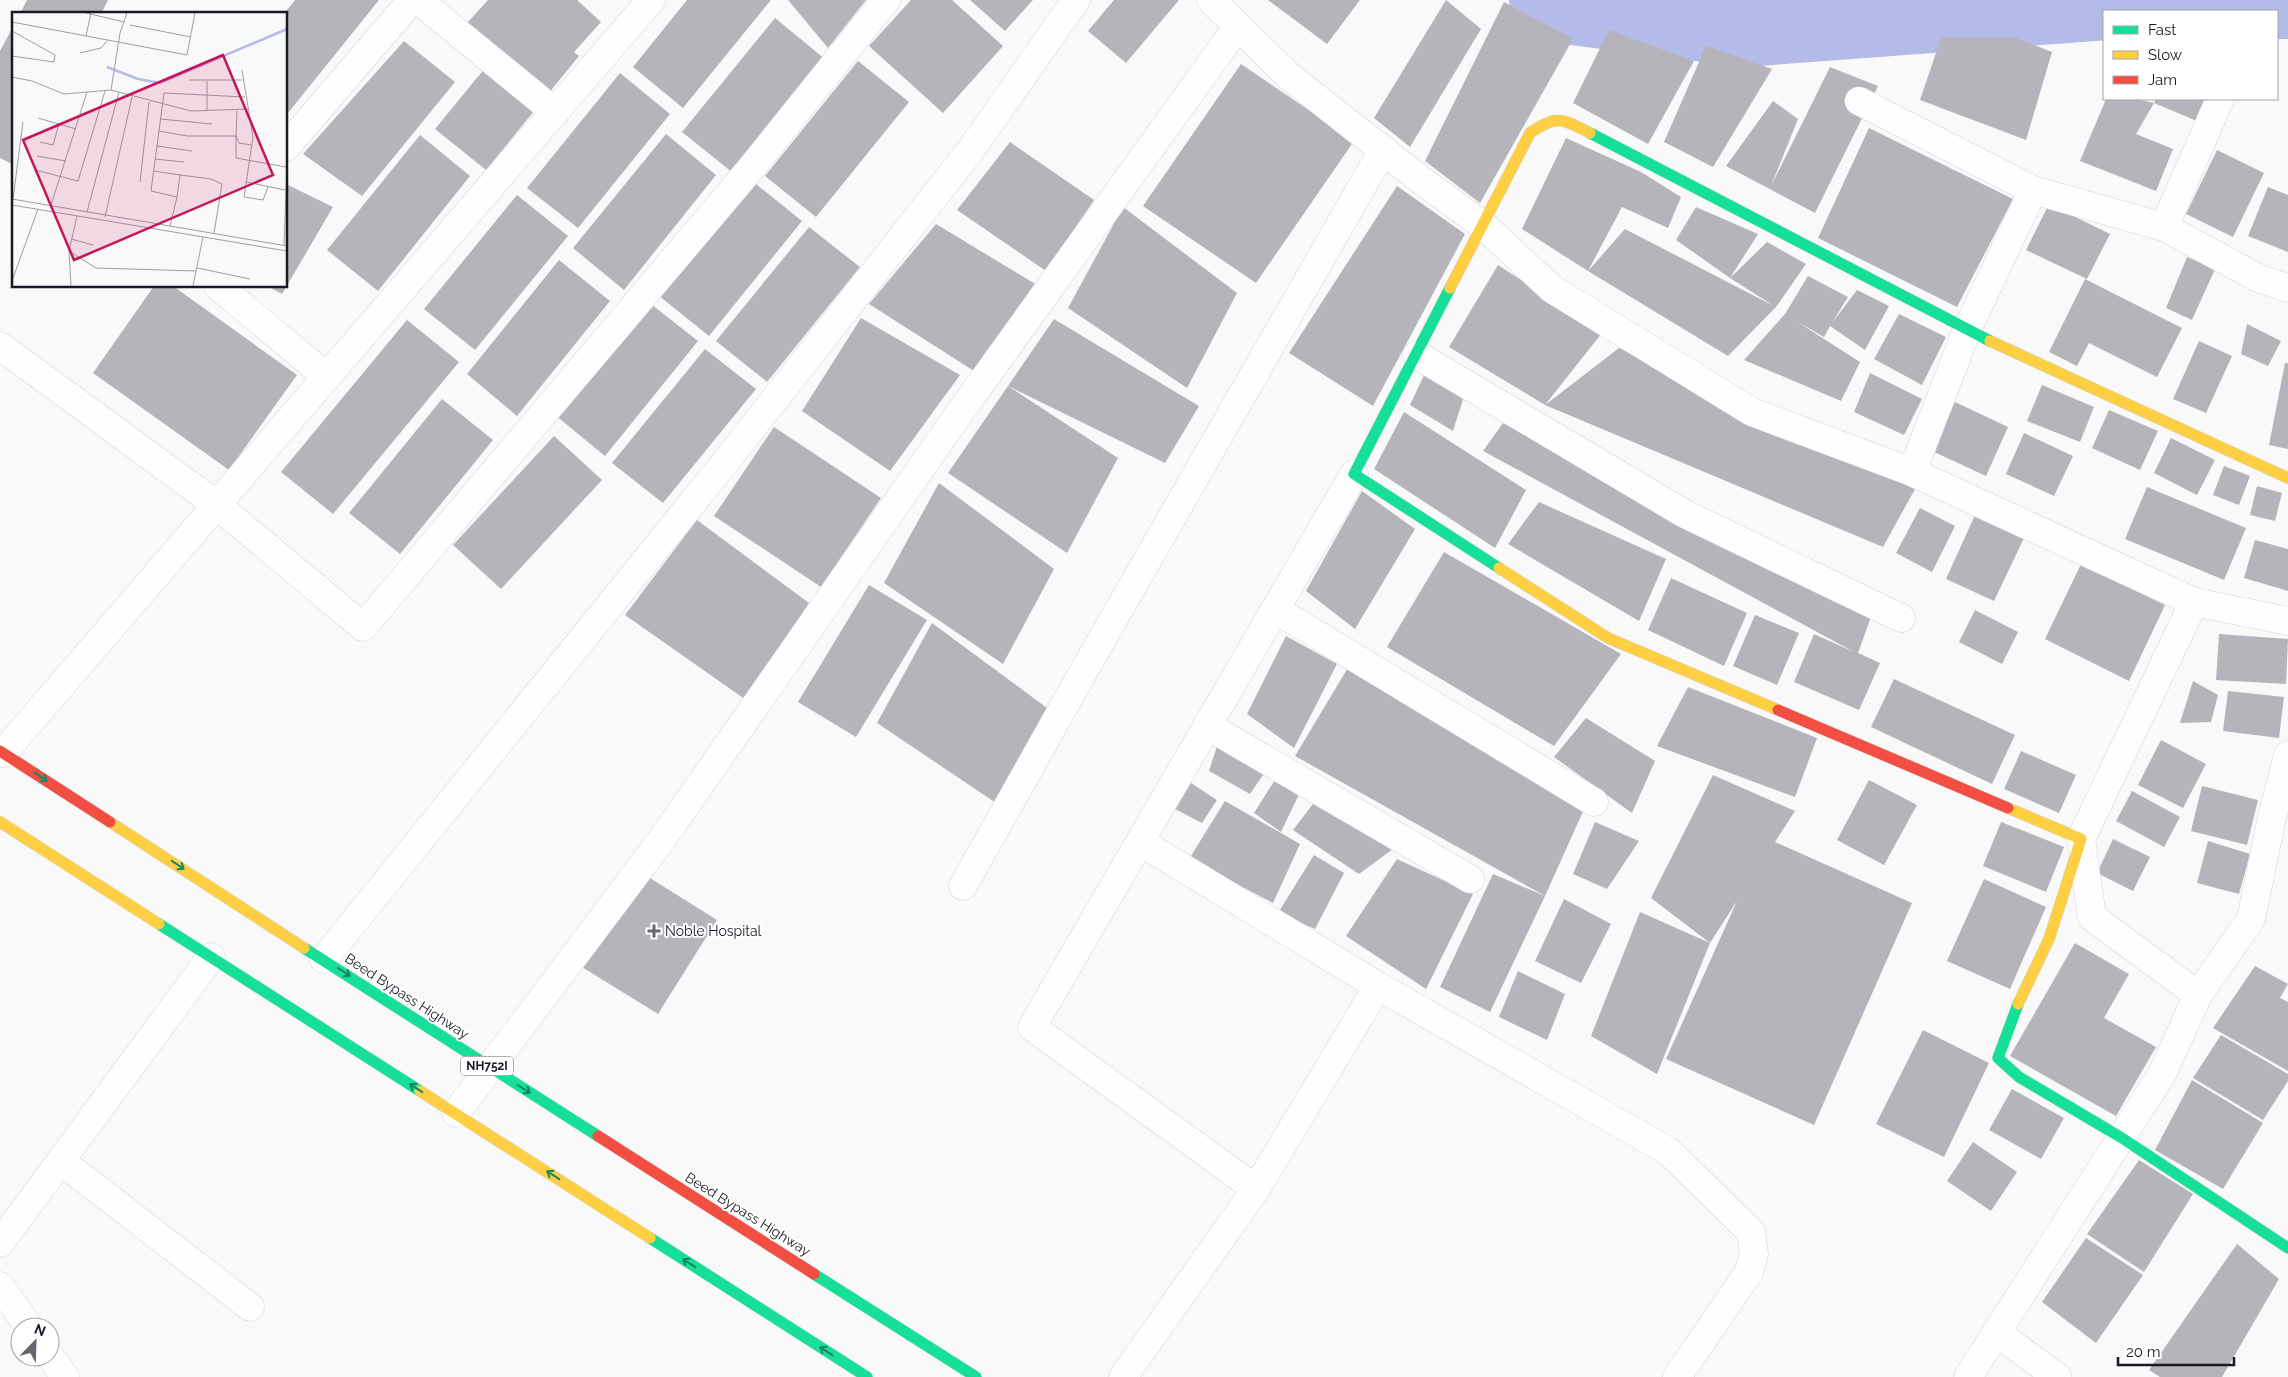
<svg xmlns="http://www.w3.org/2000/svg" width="2288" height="1377" font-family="Raleway,sans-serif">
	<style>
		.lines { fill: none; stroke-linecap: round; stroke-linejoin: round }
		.river { stroke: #b4bbe8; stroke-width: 70 }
		.building { fill: #b4b4ba }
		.street-casing { stroke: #d3d4da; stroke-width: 29 }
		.fast-casing { stroke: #d3d4da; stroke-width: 12 }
		.slow-casing { stroke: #d3d4da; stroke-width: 12 }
		.jam-casing { stroke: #d3d4da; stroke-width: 12 }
		.street { stroke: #fefefe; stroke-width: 28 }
		.fast { stroke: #16e098; stroke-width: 11 }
		.slow { stroke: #ffcf43; stroke-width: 11 }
		.jam { stroke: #f24e42; stroke-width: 11 }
		.oneway { stroke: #168663 }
		.poi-dot { fill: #66676e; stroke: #fff; stroke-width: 2 }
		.labels { text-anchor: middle; stroke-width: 4; stroke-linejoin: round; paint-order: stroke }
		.shield { fill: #fff; stroke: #5d5e65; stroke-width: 1 }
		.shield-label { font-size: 12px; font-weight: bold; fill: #171923 }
		.poi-label { font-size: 14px; fill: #171923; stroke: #fff; text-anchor: start }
		.street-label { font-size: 14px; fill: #171923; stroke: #fff }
		.inset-river { fill: none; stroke: #b4bbe8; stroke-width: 2.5 }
		.inset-road { fill: none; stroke: #9f9fa3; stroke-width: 1 }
		.view { fill: #c2185b; fill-opacity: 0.15; stroke: #c2185b; stroke-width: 2.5 }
		.inset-edge { fill: none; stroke: #171923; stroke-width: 2.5 }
	</style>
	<rect width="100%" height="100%" fill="#f9f9f9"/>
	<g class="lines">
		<!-- river -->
		<polyline class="river" points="1544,0 1565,9 1744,32 2107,5 2288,4"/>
	</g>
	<!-- building -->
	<g class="building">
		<polygon points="27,0 108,0 101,14 20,14"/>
		<polygon points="295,0 379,0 288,113 286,14 284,14"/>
		<polygon points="488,0 577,0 601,22 574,52 579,56 486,170 435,129 499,51 467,23"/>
		<polygon points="687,0 771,0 683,108 633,67"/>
		<polygon points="788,0 866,0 828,48"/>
		<polygon points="911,0 952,0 1003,46 943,113 869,46"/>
		<polygon points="970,0 1033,0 1005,31"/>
		<polygon points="1114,0 1179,0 1126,63 1088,31"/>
		<polygon points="1268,0 1360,0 1327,44"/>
		<polygon points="1446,0 1481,29 1410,147 1374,118"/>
		<polygon points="1504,2 1573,39 1480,203 1425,161"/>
		<polygon points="775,18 825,59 733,173 682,132"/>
		<polygon points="14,25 14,165 0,158 0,51"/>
		<polygon points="1609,30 1694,61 1648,144 1573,103"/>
		<polygon points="2014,37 2052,52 2026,140 1920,100 1941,38"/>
		<polygon points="404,41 455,82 362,196 303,154"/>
		<polygon points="1706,46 1772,69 1713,167 1664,142"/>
		<polygon points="858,61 909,102 816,217 765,176"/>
		<polygon points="1241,64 1354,141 1256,283 1143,206"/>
		<polygon points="1830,67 1878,86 1815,213 1726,166 1773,101 1798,119 1771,186"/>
		<polygon points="620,73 670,114 578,228 527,188"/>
		<polygon points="2106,99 2135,99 2154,103 2136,134 2173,149 2156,191 2080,161"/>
		<polygon points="2156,99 2207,99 2197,121 2154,103"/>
		<polygon points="1869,128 2013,199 1957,307 1818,238"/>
		<polygon points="666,134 716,175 624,290 573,248"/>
		<polygon points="420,135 470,176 378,291 327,250"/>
		<polygon points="1566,138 1641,172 1681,197 1668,228 1622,207 1588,271 1625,229 1774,306 1730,278 1767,242 1806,264 1776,307 1728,356 1588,271 1522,229"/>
		<polygon points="1010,142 1094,200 1046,271 957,210"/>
		<polygon points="2217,150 2264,173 2233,237 2186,214"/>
		<polygon points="751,180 802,221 709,336 658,295"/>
		<polygon points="286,184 333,207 282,294 267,286 286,286"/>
		<polygon points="1397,186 1465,234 1373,406 1289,353"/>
		<polygon points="2268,187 2288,195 2288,252 2248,236"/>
		<polygon points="517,195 568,236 475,350 424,309"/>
		<polygon points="2049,204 2110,234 2087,279 2026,250"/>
		<polygon points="1123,207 1237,293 1187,388 1068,308"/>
		<polygon points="1696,207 1758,234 1730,278 1676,240"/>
		<polygon points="936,224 1037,285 974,371 869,304"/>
		<polygon points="809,227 860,267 767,382 716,341"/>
		<polygon points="2187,257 2215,269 2192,320 2166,308"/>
		<polygon points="559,260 610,301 517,416 467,374"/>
		<polygon points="1498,265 1602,333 1545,405 1449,347"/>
		<polygon points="1808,276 1848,297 1832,323 1857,290 1889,306 1865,350 1830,326 1824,337 1796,321 1860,362 1841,401 1744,360 1785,314"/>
		<polygon points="2085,279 2182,328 2157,377 2089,343 2077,366 2049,352"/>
		<polygon points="154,286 173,286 297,375 229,470 93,373"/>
		<polygon points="647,301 698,341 605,456 555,415"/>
		<polygon points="1899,314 1946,337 1922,385 1874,359"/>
		<polygon points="861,318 960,375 890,471 802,411"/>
		<polygon points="1054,319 1199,406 1165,463 1008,386"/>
		<polygon points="407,320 459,362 333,514 281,472"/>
		<polygon points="2247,324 2281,341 2268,366 2241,354"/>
		<polygon points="2199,341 2232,356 2206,413 2173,399"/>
		<polygon points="1619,348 1915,489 1883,547 1545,405"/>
		<polygon points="705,349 756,389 663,503 612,463"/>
		<polygon points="2285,363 2288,363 2288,449 2269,445"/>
		<polygon points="1870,373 1922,399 1904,435 1854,412"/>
		<polygon points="1424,375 1464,396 1453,431 1410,405"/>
		<polygon points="2042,385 2094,407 2080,442 2027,421"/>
		<polygon points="1008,386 1118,458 1067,553 948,473"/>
		<polygon points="442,399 493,440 400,554 349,513"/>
		<polygon points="1955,402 2008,427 1986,476 1932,451"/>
		<polygon points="2109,410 2158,431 2140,470 2092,448"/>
		<polygon points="1404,412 1526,490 1495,548 1374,469"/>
		<polygon points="1503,423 1872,614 1858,653 1880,663 1859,710 1794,682 1814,634 1854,652 1483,451"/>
		<polygon points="774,427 881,498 821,587 714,516"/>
		<polygon points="2024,433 2073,456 2054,496 2006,474"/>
		<polygon points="554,436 602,480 501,589 453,545"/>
		<polygon points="2171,438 2215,460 2197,495 2154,473"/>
		<polygon points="2224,466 2250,476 2239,505 2213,495"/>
		<polygon points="939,483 1054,569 1003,664 884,583"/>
		<polygon points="2257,486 2282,493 2275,521 2250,515"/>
		<polygon points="2147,487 2246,528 2224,580 2125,539"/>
		<polygon points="1362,491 1415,529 1355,629 1306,591"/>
		<polygon points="1539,502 1666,559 1639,621 1508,544"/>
		<polygon points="1920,508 1955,526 1932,572 1896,553"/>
		<polygon points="1975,515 2024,538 1994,601 1946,579"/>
		<polygon points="697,520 809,603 746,700 625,615"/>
		<polygon points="2255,540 2288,549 2288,591 2244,578"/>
		<polygon points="1444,552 1621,654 1554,746 1387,647"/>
		<polygon points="2081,564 2165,605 2129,681 2045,639"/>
		<polygon points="1671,578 1747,613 1724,666 1648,630"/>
		<polygon points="869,585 927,620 856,737 798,702"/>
		<polygon points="1975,610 2018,632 2002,664 1959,642"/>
		<polygon points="1755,615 1799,633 1777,685 1733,666"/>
		<polygon points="932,623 1047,708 996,803 877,723"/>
		<polygon points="2219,634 2288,639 2286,684 2216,680"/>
		<polygon points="1286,636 1337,664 1294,748 1247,714"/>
		<polygon points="1349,666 1585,807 1545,896 1295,756"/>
		<polygon points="1894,679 2015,735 1992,784 1871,727"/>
		<polygon points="2193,681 2218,695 2211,722 2180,723"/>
		<polygon points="1688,687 1817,738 1795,797 1657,746"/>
		<polygon points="2228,691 2284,697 2279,738 2223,731"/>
		<polygon points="1586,718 1655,761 1632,813 1554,757"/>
		<polygon points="2161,740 2206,764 2183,808 2138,785"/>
		<polygon points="1218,743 1265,772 1250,794 1209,771"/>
		<polygon points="2021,751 2076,775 2059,813 2004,789"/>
		<polygon points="1278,775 1301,790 1281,832 1254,813"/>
		<polygon points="1713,775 1795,811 1775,842 1912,903 1814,1125 1666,1059 1737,901 1710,943 1651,898"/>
		<polygon points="1869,780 1917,805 1884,865 1837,840"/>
		<polygon points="1191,783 1217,800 1202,823 1175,809"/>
		<polygon points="2202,786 2258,800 2247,845 2191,831"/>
		<polygon points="2132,791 2180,817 2164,847 2116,821"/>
		<polygon points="1225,801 1300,844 1273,903 1189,859"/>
		<polygon points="1313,804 1393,849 1359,874 1293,830"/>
		<polygon points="1595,822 1639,841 1607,889 1573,874"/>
		<polygon points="2001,822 2064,847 2046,892 1983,866"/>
		<polygon points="2113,839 2150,857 2133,891 2097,873"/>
		<polygon points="2208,841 2250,854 2239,894 2197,883"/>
		<polygon points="1314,855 1344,873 1315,929 1278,913"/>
		<polygon points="1397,859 1473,894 1426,989 1346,936"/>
		<polygon points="642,873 717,920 658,1014 582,967"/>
		<polygon points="1493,874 1545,896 1490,1012 1440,987"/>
		<polygon points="1984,879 2046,907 2010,989 1947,961"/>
		<polygon points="1564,899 1611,924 1581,983 1535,961"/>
		<polygon points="1640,912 1710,943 1657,1074 1591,1036"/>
		<polygon points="2075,943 2129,974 2104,1018 2156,1047 2116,1116 2010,1056"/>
		<polygon points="2255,966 2288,984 2280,998 2288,1002 2288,1071 2213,1028"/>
		<polygon points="1518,971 1565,994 1547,1040 1499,1017"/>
		<polygon points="1923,1030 1989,1063 1944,1157 1876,1124"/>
		<polygon points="2221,1035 2288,1074 2288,1081 2263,1120 2193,1078"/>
		<polygon points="2192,1080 2263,1123 2223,1189 2155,1150"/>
		<polygon points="2012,1089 2064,1118 2041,1159 1989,1130"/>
		<polygon points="1973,1142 2017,1172 1991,1211 1947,1181"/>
		<polygon points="2139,1160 2193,1194 2144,1272 2087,1234"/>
		<polygon points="2086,1238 2143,1275 2096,1343 2042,1302"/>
		<polygon points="2237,1244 2279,1279 2222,1377 2160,1377 2149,1370"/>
	</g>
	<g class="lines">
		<!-- street casing -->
		<g class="street-casing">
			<g id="street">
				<polyline points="418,0 555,112"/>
				<polyline points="1211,0 1290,77 1421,180 1484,226 1552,289 1752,412 1912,472 2194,602 2288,621"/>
				<polyline points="1859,101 2033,190 2164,227 2260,279 2288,288"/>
				<polyline points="286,147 412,0"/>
				<polyline points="2164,227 2220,99"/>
				<polyline points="218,286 327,377"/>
				<polyline points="0,346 217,505 363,627 752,167 886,0"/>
				<polyline points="1417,355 1685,514 1901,618"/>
				<polyline points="1912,472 1967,330 2033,190"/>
				<polyline points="2194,602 2081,839 2092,917 2198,995"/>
				<polyline points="1276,610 1594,802"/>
				<polyline points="1208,726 1470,879"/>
				<polyline points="3,753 651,0"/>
				<polyline points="1140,842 1378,986 1256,1189"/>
				<polyline points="963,886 1090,660 1383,150"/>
				<polyline points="324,959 723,465 970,151 1076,0"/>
				<polyline points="1378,986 1668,1151 1751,1232 1754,1254 1749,1272 1677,1377"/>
				<polyline points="456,1113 665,835 956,418 1238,26"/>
				<polyline points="61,1161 250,1307"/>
				<polyline points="0,1243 211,957"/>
				<polyline points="0,1286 29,1327"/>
				<polyline points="1996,1332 2057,1377"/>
				<polyline points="50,1356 65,1377"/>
				<polyline points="1123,1377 1256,1189 1032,1027 1354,474"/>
				<polyline points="1968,1377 2162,1074 2198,995 2251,919 2272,817 2288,755"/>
			</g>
		</g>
		<!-- fast casing -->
		<g class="fast-casing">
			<g id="fast">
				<polyline points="1590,133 1990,341"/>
				<polyline points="1450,288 1354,474 1499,568"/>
				<polyline points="159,924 420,1091"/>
				<polyline points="304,948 598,1136"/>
				<polyline points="2018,1004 1998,1058 2019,1077 2122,1138 2288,1248"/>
				<polyline points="650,1238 867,1377"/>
				<polyline points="814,1274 976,1377"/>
			</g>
		</g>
		<!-- slow casing -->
		<g class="slow-casing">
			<g id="slow">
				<path d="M1450 288 1530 133C1557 114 1562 119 1590 133"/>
				<polyline points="1990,341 2288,478"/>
				<polyline points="1499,568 1608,638 1778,710"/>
				<polyline points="2008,808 2081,839 2049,939 2018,1004"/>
				<polyline points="0,822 159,924"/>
				<polyline points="110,822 304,948"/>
				<polyline points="420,1091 650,1238"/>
			</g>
		</g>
		<!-- jam casing -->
		<g class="jam-casing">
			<g id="jam">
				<polyline points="1778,710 2008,808"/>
				<polyline points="0,751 110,822"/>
				<polyline points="598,1136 814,1274"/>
			</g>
		</g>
		<!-- street -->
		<use href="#street" class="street"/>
		<!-- fast -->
		<use href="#fast" class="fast"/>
		<!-- slow -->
		<use href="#slow" class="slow"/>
		<!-- jam -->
		<use href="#jam" class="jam"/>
	</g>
	<!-- one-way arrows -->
	<defs><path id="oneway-shaft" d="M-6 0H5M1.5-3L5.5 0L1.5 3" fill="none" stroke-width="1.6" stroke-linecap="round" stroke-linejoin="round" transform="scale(1.25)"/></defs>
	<g class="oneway">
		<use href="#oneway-shaft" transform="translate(41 777) rotate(33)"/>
		<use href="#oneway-shaft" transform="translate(178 865) rotate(33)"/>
		<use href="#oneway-shaft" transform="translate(344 972) rotate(33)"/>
		<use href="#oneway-shaft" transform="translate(416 1088) rotate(-147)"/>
		<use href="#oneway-shaft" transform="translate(524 1089) rotate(32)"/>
		<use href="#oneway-shaft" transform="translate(553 1175) rotate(-147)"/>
		<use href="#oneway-shaft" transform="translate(689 1263) rotate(-147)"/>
		<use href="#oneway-shaft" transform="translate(826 1351) rotate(-147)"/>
	</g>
	<!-- markers -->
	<path class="poi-dot" d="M651.5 923.5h5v5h5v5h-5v5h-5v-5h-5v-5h5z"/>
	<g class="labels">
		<!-- shield labels -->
		<rect class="shield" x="461" y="1056.5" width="52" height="19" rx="4"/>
		<g class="shield-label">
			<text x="487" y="1070">NH752I</text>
		</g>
		<!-- poi labels -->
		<g class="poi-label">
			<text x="665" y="936">Noble Hospital</text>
		</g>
		<!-- street labels -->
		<g class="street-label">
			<text transform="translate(407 996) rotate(33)" y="5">Beed Bypass Highway</text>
			<text transform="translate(748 1214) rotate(32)" y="5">Beed Bypass Highway</text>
		</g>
	</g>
	<!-- overview -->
	<g transform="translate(12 12)">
		<rect width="275" height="275" fill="#f9f9f9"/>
		<path class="inset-river" d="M95 55 126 67 148 71 275 17"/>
		<path class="inset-road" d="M74 1 112 10M0 10 175 43 183 1M118 13 179 25M0 19 43 43 42 50 0 44M74 24 79 1M68 41 89 36 95 29M230 58 241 125 232 185 251 188 256 175M0 65 20 69 52 82 99 78 108 21 115 1M177 68H230M99 78 179 99 236 97M233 85 152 81 147 119 175 124H224V146L274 155M195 98V69M225 99 224 124 227 131 239 133M26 106 64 117M148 107 200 112M147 119 139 179 165 185 158 214M28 130 41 133 47 112M145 134 180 139M25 144 54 149M143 147 172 150M23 158 66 169 93 79M142 159 168 163 165 185M168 163 199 167 210 172 202 221M128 170 137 90M234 170 273 178M0 187 275 234M1 187 11 110M0 193 275 239M39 193 75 80M75 200 107 80M65 204 57 239 84 256 184 259M93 205 120 85M59 227 81 233M272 233 275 154M57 239 59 274M185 256 238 267M0 269 26 197M181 274 191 225"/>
		<path class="view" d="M211 43 261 163 62 248 11 128Z"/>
		<rect width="275" height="275" class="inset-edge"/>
	</g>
	<!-- legend -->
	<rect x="2103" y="10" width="175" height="90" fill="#ffffff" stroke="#a2a3a7"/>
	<rect x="2113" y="26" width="25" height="8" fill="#16e098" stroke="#a2a3a7"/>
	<text x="2148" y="35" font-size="15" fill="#171923">Fast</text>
	<rect x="2113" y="51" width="25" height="8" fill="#ffcf43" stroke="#a2a3a7"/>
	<text x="2148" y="60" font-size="15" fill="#171923">Slow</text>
	<rect x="2113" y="76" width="25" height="8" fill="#f24e42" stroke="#a2a3a7"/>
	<text x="2148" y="85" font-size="15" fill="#171923">Jam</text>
	<!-- north arrow -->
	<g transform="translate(35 1342) rotate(23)"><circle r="24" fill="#ffffff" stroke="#a2a3a7"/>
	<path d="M0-4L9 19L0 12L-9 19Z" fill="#66676e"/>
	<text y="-8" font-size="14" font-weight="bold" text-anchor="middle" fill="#171923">N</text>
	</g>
	<!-- scale -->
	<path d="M2118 1357v8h116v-8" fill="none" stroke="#171923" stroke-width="2.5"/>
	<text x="2126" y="1357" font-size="15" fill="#171923" stroke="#ffffff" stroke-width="4" paint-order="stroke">20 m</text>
</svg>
